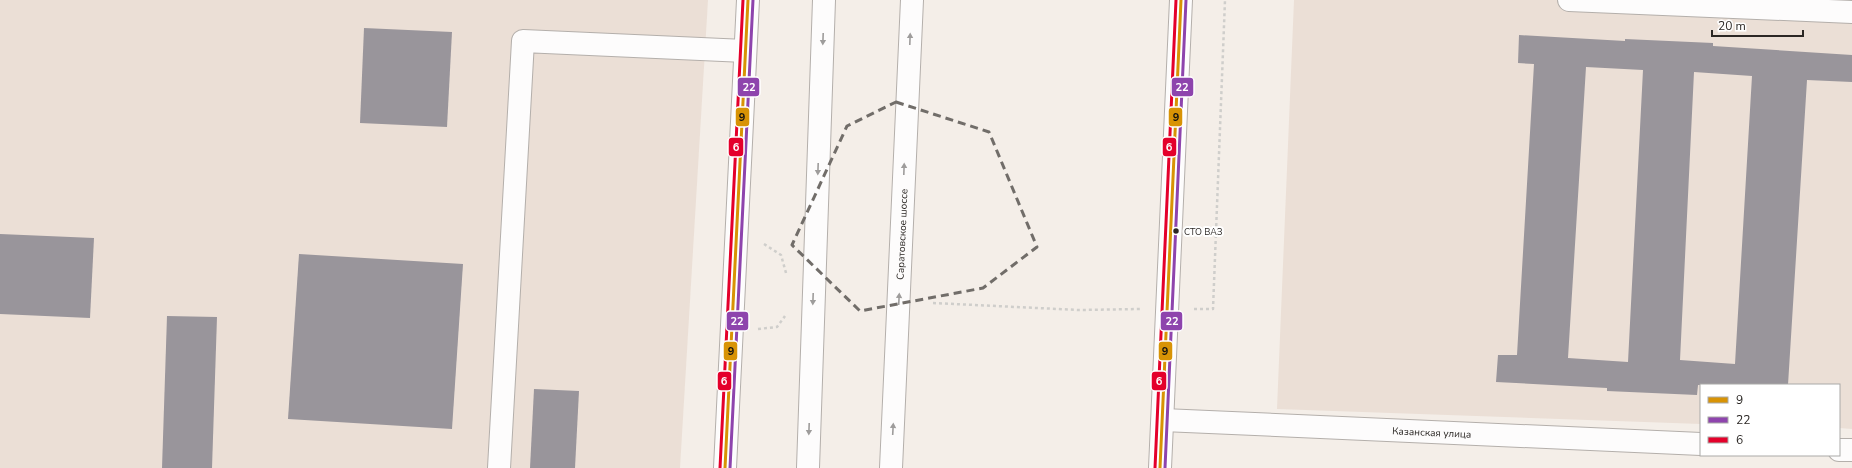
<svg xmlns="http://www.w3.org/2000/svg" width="1852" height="468" font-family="'Nunito Sans',sans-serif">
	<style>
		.built { fill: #ebdfd6 }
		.building { fill: #99959b; fill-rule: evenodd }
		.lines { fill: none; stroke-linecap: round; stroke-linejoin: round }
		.minor-casing { stroke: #b4afab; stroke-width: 24 }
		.major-casing { stroke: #b4afab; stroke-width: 24 }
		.path { stroke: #cfcecb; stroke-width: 2.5; stroke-dasharray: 3 3; stroke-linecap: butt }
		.minor { stroke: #fdfcfc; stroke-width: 22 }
		.major { stroke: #fdfcfc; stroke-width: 22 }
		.bus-1-casing { stroke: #fff; stroke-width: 6 }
		.bus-2-casing { stroke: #fff; stroke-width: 6 }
		.bus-3-casing { stroke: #fff; stroke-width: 6 }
		.bus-1 { stroke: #d89305; stroke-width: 3 }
		.bus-2 { stroke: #8e44ad; stroke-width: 3 }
		.bus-3 { stroke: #e4002b; stroke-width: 3 }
		.oneway { fill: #9e9c9b }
		.marked { fill: none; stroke: #716d69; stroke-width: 3; stroke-dasharray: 8 5; stroke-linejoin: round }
		.bus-dot { fill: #2b2724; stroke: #fff; stroke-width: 1.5 }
		.labels { text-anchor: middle; stroke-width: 4; stroke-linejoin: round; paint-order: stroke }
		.bus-label { font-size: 9px; fill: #2b2724; stroke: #fff; text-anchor: start }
		.street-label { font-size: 10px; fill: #2b2724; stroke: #fff }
		.line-badge { stroke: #fff; stroke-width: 1.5 }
		.badge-label { font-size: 11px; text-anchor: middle; font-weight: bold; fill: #fff }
		.pale-badge-label { font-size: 11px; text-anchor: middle; font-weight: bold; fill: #111 }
	</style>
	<rect width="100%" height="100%" fill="#f4eee8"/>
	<!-- built -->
	<g class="built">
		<polygon points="0,0 708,0 680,468 0,468"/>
		<polygon points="1294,0 1852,0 1852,429 1839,428 1839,385 1701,385 1701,424 1277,409"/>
	</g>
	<!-- building -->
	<g class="building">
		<polygon points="364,28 452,32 447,127 360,123"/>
		<path d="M1519 35 1625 41V39L1713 43V46L1852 55V82L1807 80 1788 385H1698L1697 395 1607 391V388L1496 382 1498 355H1517L1534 64 1518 63ZM1586 67 1643 70 1628 362 1568 358ZM1694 72 1752 76 1735 364 1680 360Z"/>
		<polygon points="0,234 94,238 90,318 0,314"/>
		<polygon points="299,254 463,264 452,429 288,419"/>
		<polygon points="167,316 217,317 212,468 162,468"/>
		<polygon points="534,389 579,391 575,468 530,468"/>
	</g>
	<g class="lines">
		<!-- minor casing -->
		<g class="minor-casing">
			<g id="minor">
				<polyline points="1569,0 1852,12"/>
				<path id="s1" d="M1163 420 1701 444"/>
				<polyline points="1839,450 1852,450"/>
				<polyline points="499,468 523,41 745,51"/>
			</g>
		</g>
		<!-- major casing -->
		<g class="major-casing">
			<g id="major">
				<polyline points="725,468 748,0"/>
				<polyline points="808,468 824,0"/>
				<path id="s2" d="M891 468 912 0"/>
				<polyline points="1160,468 1181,0"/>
			</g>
		</g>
		<!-- path -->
		<g class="path">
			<polyline points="764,244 781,255 786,273"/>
			<polyline points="933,303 1079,310 1141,309"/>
			<polyline points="1194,309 1213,309 1225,0"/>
			<polyline points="758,329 777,327 785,316"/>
		</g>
		<!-- minor -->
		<use href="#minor" class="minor"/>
		<!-- major -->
		<use href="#major" class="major"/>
		<!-- bus-1 casing -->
		<g class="bus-1-casing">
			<g id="bus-1">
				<polyline points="725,468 748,0"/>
				<polyline points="1160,468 1181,0"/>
			</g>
		</g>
		<!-- bus-2 casing -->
		<g class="bus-2-casing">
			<g id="bus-2">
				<polyline points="730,468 753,0"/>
				<polyline points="1165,468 1186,0"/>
			</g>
		</g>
		<!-- bus-3 casing -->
		<g class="bus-3-casing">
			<g id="bus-3">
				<polyline points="720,468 743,0"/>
				<polyline points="1155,468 1176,0"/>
			</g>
		</g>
		<!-- bus-1 -->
		<use href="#bus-1" class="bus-1"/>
		<!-- bus-2 -->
		<use href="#bus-2" class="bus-2"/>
		<!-- bus-3 -->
		<use href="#bus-3" class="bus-3"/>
	</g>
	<!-- one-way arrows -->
	<defs><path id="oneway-solid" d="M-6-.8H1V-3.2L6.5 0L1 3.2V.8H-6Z"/></defs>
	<g class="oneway">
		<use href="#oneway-solid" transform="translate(823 39) rotate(92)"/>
		<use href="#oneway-solid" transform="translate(910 39) rotate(-88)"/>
		<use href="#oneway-solid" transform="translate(818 169) rotate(92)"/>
		<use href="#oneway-solid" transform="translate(904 169) rotate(-88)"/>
		<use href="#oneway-solid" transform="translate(813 299) rotate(92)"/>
		<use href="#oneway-solid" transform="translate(899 299) rotate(-87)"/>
		<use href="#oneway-solid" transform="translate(809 429) rotate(92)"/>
		<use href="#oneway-solid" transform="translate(893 429) rotate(-87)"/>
	</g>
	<!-- marked area -->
	<path class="marked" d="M896 102 989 132 1037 247 983 288 860 311 792 245 847 126Z"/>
	<!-- markers -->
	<circle class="bus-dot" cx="1176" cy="231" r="3.5"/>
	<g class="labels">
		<!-- bus labels -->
		<g class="bus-label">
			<text x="1184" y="235">СТО ВАЗ</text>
		</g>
		<!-- street labels -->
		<g class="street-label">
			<text dy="4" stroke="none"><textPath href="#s2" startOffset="234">Саратовское шоссе</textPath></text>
			<text dy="4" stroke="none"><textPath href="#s1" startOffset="269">Казанская улица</textPath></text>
		</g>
	</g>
	<g class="line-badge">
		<rect x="1171" y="77" width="23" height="20" rx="4" fill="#8e44ad"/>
		<rect x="737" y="77" width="23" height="20" rx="4" fill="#8e44ad"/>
		<rect x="735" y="107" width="15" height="20" rx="4" fill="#d89305"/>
		<rect x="1168" y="107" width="15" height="20" rx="4" fill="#d89305"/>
		<rect x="728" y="137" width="16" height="20" rx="4" fill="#e4002b"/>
		<rect x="1162" y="137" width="15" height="20" rx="4" fill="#e4002b"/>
		<rect x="1160" y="311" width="23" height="20" rx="4" fill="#8e44ad"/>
		<rect x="726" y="311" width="23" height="20" rx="4" fill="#8e44ad"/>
		<rect x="723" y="341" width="15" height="20" rx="4" fill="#d89305"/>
		<rect x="1158" y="341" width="15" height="20" rx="4" fill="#d89305"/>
		<rect x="717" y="371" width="15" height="20" rx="4" fill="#e4002b"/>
		<rect x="1151" y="371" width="16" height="20" rx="4" fill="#e4002b"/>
	</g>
	<g class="badge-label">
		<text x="1182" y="91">22</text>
		<text x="749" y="91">22</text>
		<text x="736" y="151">6</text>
		<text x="1169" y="151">6</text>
		<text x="1172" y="325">22</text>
		<text x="737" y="325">22</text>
		<text x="724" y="385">6</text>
		<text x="1159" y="385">6</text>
	</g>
	<g class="pale-badge-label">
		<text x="742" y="121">9</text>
		<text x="1176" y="121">9</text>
		<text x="731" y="355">9</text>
		<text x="1165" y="355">9</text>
	</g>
	<!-- legend -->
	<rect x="1700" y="384" width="140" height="72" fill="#ffffff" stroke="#aaa9a7"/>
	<rect x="1708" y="397" width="20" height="6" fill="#d89305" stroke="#aaa9a7"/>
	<text x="1736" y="404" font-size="12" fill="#2b2724">9</text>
	<rect x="1708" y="417" width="20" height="6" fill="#8e44ad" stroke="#aaa9a7"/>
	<text x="1736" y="424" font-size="12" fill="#2b2724">22</text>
	<rect x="1708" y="437" width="20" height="6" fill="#e4002b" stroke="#aaa9a7"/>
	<text x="1736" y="444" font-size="12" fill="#2b2724">6</text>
	<!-- scale -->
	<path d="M1712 30v6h91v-6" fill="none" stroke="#2b2724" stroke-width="2"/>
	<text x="1718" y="30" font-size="12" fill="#2b2724" stroke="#ffffff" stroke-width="3" paint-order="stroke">20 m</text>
</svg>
